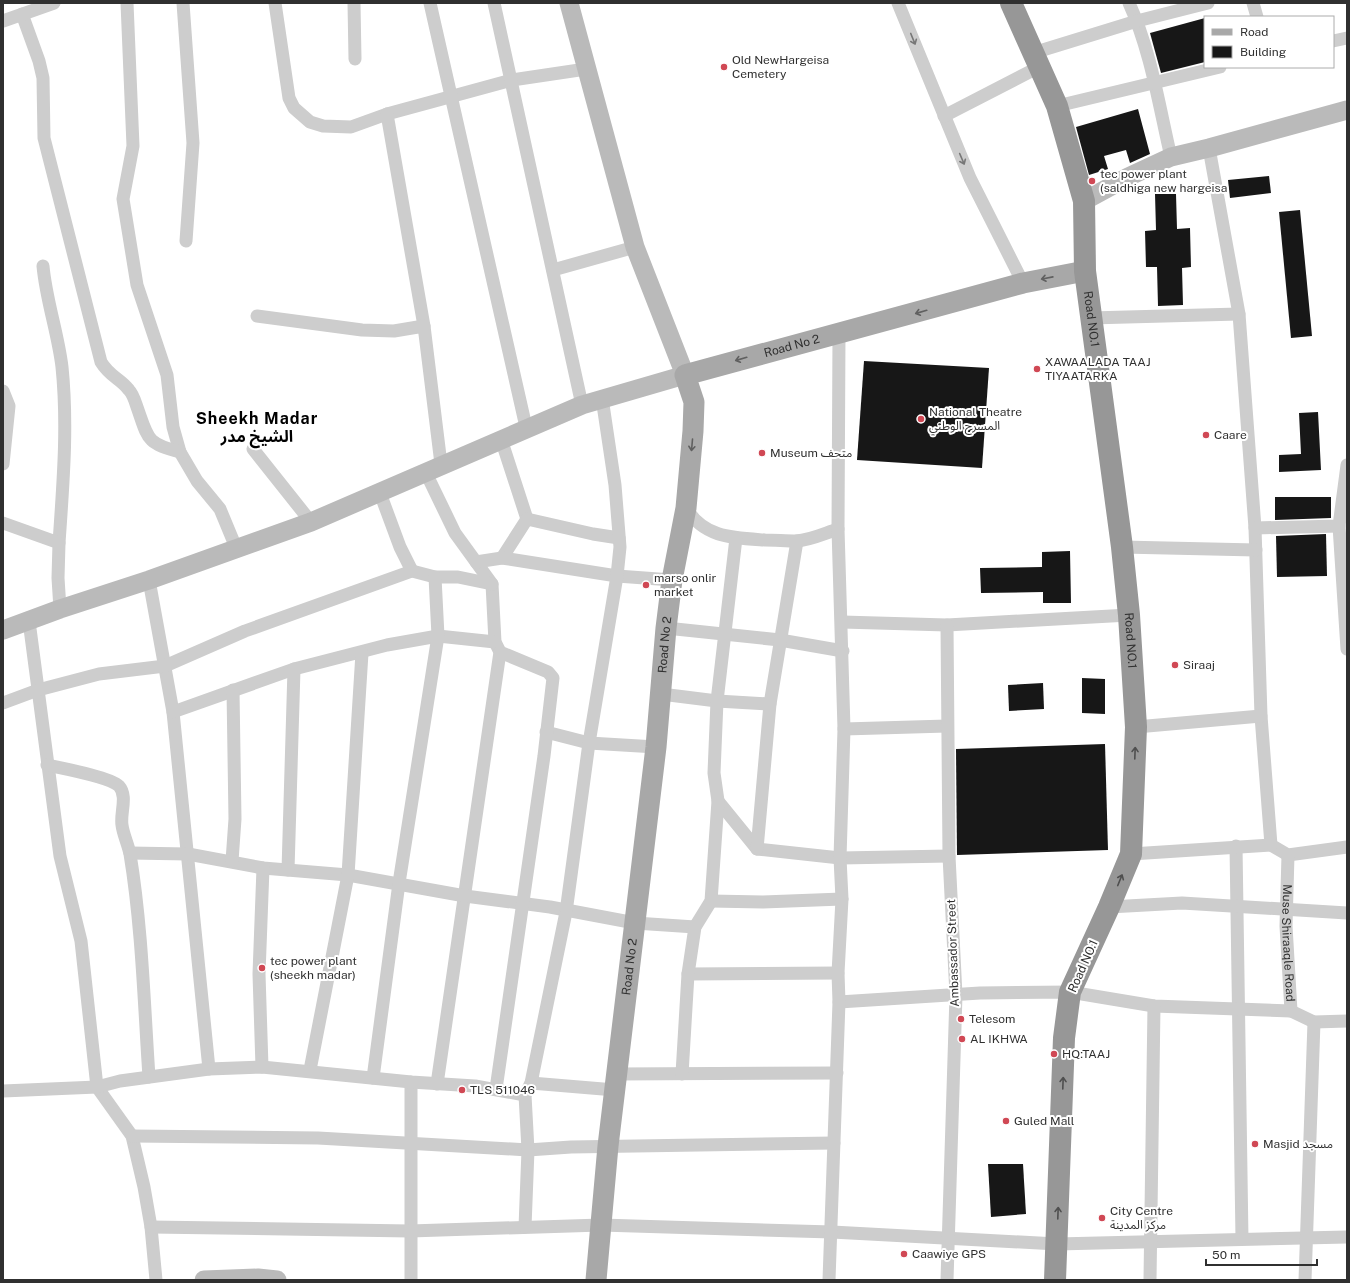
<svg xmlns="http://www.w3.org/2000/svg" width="1350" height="1283" font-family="'Public Sans','Noto Sans Arabic',sans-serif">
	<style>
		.building { fill: #171717 }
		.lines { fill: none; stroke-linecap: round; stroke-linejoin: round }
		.street { stroke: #cdcdcd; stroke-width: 13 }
		.secondary { stroke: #bababa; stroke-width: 19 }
		.primary { stroke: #a8a8a8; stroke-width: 21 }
		.highway { stroke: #979797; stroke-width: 22 }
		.oneway { stroke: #777 }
		.oneway2 { stroke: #606060 }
		.oneway3 { stroke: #4f4f4f }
		.poi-dot { fill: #d04854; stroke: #fff; stroke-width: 1.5 }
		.labels { text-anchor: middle; stroke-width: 4; stroke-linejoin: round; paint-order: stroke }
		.poi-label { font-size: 12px; fill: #303030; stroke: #fff; text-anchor: start }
		.street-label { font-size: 12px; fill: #303030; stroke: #fff }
		.district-label { font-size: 16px; font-weight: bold; letter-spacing: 1px; fill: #000; stroke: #fff }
	</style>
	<rect width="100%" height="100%" fill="#fff"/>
	<!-- building -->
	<g class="building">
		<polygon points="1205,18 1205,62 1161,73 1150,33"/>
		<polygon points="1138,109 1150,154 1130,163 1126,150 1104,156 1108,169 1089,175 1076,127"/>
		<polygon points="1269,176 1271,193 1230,198 1228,180"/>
		<polygon points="1155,194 1176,194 1177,229 1190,228 1191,267 1182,268 1183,305 1158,306 1157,267 1146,267 1145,231 1156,230"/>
		<polygon points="1300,210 1312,336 1291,338 1279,212"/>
		<polygon points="864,361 989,368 982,468 857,460"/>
		<polygon points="1318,412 1321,470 1279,472 1279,455 1301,454 1299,413"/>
		<polygon points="1275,497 1331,497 1331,518 1275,520"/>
		<polygon points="1326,534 1327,576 1277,577 1276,536"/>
		<polygon points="1070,551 1071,603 1043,603 1043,592 981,593 980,568 1042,567 1042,552"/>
		<polygon points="1082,678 1105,679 1105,714 1082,713"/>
		<polygon points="1043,683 1044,709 1009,711 1008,685"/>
		<polygon points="1105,744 1108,850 957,855 956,749"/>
		<polygon points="988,1164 1023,1164 1026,1214 991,1217"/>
	</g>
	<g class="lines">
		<!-- street -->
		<g class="street">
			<polyline points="127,3 133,146 123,199 137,285 167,375 173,427 180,452 197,481 220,509 237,550"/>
			<polyline points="183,3 193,143 186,241"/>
			<polyline points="275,3 289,98 294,108 310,122 323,126 351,127 387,114 512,80 586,69"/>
			<polyline points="354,3 355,59"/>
			<polyline points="430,3 526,427"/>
			<polyline points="494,3 582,405"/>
			<polyline points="898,3 970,178 1023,283"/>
			<path d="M1129 3C1151 51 1159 106 1171 157"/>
			<polyline points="1253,3 1257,17"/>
			<path d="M22 14 39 61 43 78 44 138 101 362C110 377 120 378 129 390 133 394 135 401 137 407 148 438 146 444 180 452"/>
			<polyline points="3,21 54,3"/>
			<polyline points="1333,41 1347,38"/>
			<polyline points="1033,53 1137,21 1208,3"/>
			<polyline points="1057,106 1220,67"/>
			<polyline points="387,114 424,326"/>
			<polyline points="944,116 1039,67"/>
			<polyline points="1209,148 1239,314 1255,528 1261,716 1271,845 1288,855 1347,847"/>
			<path d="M43 266C46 300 58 333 62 367 68 426 63 484 59 543"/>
			<polyline points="553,270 635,247"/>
			<polyline points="257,316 362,330 394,331 424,326 441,464"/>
			<polyline points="1090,318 1239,314"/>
			<polyline points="3,391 9,406 3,464"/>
			<polyline points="501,439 527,519"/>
			<polyline points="253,449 311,522"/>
			<polyline points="426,473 455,533 492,584 495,642 500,652 437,1084"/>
			<polyline points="380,493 400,547 412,571"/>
			<path d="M686 508C704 538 733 538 765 540 775 540 786 541 796 541 811 540 825 533 838 529"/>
			<polyline points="527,519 593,534 619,538"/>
			<polyline points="3,523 59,543 58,578 60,609"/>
			<polyline points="1339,526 1347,649"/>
			<polyline points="1255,528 1339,526 1347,465"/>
			<polyline points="1122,547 1256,550"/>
			<polyline points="502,558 527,519"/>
			<polyline points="476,562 502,558 617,576 672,580"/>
			<polyline points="149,580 173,712 209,1069"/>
			<polyline points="29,621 60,856 81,941 97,1087 132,1136 144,1187 151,1227 156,1280"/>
			<polyline points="842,622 947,625 1129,615"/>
			<polyline points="666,628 780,640 843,651"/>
			<polyline points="661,694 717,701 770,704"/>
			<polyline points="3,703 38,690 99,674 165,666 245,631 412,571 435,577 458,577 492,584"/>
			<polyline points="173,712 294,669 387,645 438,636 495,642"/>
			<polyline points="1136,727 1261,716"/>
			<polyline points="844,729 947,726"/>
			<polyline points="546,732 589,743 656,747"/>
			<path d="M47 765C61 768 110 777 119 786 128 796 120 813 122 825 123 834 128 844 130 854 142 927 144 1003 149 1077"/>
			<polyline points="718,801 757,849 840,858 949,856"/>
			<polyline points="1236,846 1242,1239"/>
			<polyline points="757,849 770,704 797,541"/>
			<polyline points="130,853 188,854 263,868 348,875 465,896 550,907 635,923 695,927"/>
			<polyline points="1131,854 1271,845"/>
			<path id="s1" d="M1288 855 1286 926 1291 1011"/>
			<polyline points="232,861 235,819 233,690"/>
			<polyline points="288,870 294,669"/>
			<polyline points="711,901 763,902 842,899"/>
			<polyline points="1109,907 1182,903 1347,913"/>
			<polyline points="688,974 838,973"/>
			<polyline points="839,1002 980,993 1070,992 1154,1006 1291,1011 1314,1022 1347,1021"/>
			<polyline points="262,1067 259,974 263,868"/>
			<polyline points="310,1070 348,875 362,653"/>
			<polyline points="616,1074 837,1073"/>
			<polyline points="682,1074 688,974 695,927 711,901 718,801 714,773 717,701 736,538"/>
			<polyline points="373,1078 399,883 438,636 435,577"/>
			<polyline points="411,1082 411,1280"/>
			<polyline points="531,1083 615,1090"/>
			<polyline points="496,1089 544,756 553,678 548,672 500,652"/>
			<polyline points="3,1091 97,1087 120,1081 209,1069 262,1067 411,1082 475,1086 525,1095"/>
			<polyline points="132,1136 318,1138 528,1150 571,1147 834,1143"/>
			<polyline points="151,1227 410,1231 601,1225 832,1232 1057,1244 1347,1237"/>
			<polyline points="525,1227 528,1150 525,1095 531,1083 566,912 589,743 617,576 620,547 615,485 602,398"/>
			<polyline points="829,1280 839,1002 838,973 842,899 840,858 844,729 838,529 839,334"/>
			<polyline points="947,1280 956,995 949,856 947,625"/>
			<polyline points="1150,1280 1154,1006"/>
			<polyline points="1305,1280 1314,1022"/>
		</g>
		<!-- secondary -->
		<g class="secondary">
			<polyline points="1084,201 1128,177 1171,157 1209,148 1347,110"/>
			<polyline points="3,630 60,609 149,580 311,522 582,405 685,375 635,247 569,3"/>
			<polyline points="204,1280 258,1278 277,1280"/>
		</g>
		<!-- primary -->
		<path class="primary" id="s2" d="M596 1280 608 1146 656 747 666 628 672 580 686 508 693 431 694 402 685 375 1023 283 1085 271"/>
		<!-- highway -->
		<path class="highway" id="s3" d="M1011 3 1057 106 1084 201 1085 271 1122 547 1129 615 1136 727 1131 854 1109 907 1070 992 1064 1038 1055 1280"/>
	</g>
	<!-- one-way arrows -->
	<defs><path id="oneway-shaft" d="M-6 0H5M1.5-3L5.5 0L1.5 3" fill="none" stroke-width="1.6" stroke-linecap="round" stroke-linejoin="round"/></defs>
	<g class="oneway">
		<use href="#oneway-shaft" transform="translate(913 39) rotate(68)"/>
		<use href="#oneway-shaft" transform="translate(962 159) rotate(67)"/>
	</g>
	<g class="oneway2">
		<use href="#oneway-shaft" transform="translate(1047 278) rotate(169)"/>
		<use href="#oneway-shaft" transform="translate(921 312) rotate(164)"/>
		<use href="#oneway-shaft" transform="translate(741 359) rotate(164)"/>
		<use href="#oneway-shaft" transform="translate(692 445) rotate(95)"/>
	</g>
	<g class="oneway3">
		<use href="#oneway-shaft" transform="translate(1135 753) rotate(-88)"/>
		<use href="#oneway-shaft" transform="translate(1120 880) rotate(-68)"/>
		<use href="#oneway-shaft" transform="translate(1063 1083) rotate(-88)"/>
		<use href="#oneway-shaft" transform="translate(1058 1213) rotate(-88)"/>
	</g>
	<!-- markers -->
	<g class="poi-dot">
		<circle cx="724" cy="67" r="4"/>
		<circle cx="1092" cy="181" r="4"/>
		<circle cx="1037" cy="369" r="4"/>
		<circle cx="921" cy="419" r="4"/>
		<circle cx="1206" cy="435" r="4"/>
		<circle cx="762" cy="453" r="4"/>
		<circle cx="646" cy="585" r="4"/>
		<circle cx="1175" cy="665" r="4"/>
		<circle cx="262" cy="968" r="4"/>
		<circle cx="961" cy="1019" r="4"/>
		<circle cx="962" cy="1039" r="4"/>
		<circle cx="1054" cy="1054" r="4"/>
		<circle cx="462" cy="1090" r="4"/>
		<circle cx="1006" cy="1121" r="4"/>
		<circle cx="1255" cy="1144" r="4"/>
		<circle cx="1102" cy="1218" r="4"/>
		<circle cx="904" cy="1254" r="4"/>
	</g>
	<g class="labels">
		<!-- poi labels -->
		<g class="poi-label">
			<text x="732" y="64">Old NewHargeisa<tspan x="732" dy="14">Cemetery</tspan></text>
			<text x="1100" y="178">tec power plant<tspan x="1100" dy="14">(saldhiga new hargeisa</tspan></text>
			<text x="1045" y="366">XAWAALADA TAAJ<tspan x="1045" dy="14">TIYAATARKA</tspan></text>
			<text x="929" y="416">National Theatre<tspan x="929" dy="14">المسرح الوطني</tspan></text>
			<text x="1214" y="439">Caare</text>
			<text x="770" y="457">Museum متحف</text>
			<text x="654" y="582">marso onlir<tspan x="654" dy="14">market</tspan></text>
			<text x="1183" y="669">Siraaj</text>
			<text x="270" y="965">tec power plant<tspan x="270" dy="14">(sheekh madar)</tspan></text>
			<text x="969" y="1023">Telesom</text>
			<text x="970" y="1043">AL IKHWA</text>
			<text x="1062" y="1058">HQ:TAAJ</text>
			<text x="470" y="1094">TLS 511046</text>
			<text x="1014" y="1125">Guled Mall</text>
			<text x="1263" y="1148">Masjid مسجد</text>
			<text x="1110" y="1215">City Centre<tspan x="1110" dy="14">مركز المدينة</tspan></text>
			<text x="912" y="1258">Caawiye GPS</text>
		</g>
		<!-- street labels -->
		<g class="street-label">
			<text dy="4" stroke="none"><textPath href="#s3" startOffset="330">Road NO.1</textPath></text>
			<text dy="4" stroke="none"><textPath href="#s2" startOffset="1023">Road No 2</textPath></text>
			<text dy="4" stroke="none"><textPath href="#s3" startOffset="654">Road NO.1</textPath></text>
			<text dy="4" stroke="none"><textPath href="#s2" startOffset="639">Road No 2</textPath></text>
			<text dy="4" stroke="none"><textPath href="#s1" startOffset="88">Muse Shiraaqle Road</textPath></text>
			<text transform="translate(953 953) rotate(-92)" y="4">Ambassador Street</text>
			<text transform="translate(1083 966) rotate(-66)" y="4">Road NO.1</text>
			<text dy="4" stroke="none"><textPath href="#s2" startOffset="315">Road No 2</textPath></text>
		</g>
		<!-- district labels -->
		<g class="district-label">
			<text x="257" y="424">Sheekh Madar<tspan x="257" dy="18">الشيخ مدر</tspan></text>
		</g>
	</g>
	<!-- border -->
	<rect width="1350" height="1283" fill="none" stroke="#303030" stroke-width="8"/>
	<!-- legend -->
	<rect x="1204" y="16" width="130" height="52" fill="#ffffff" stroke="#acacac"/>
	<rect x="1212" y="29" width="20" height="6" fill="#a8a8a8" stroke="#acacac"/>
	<text x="1240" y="36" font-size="12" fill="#303030">Road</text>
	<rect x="1212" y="46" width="20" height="12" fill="#171717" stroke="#acacac"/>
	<text x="1240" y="56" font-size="12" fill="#303030">Building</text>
	<!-- scale -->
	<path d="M1206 1259v6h111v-6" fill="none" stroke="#303030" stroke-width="2"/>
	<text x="1212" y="1259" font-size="12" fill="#303030" stroke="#ffffff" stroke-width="3" paint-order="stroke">50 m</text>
</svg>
